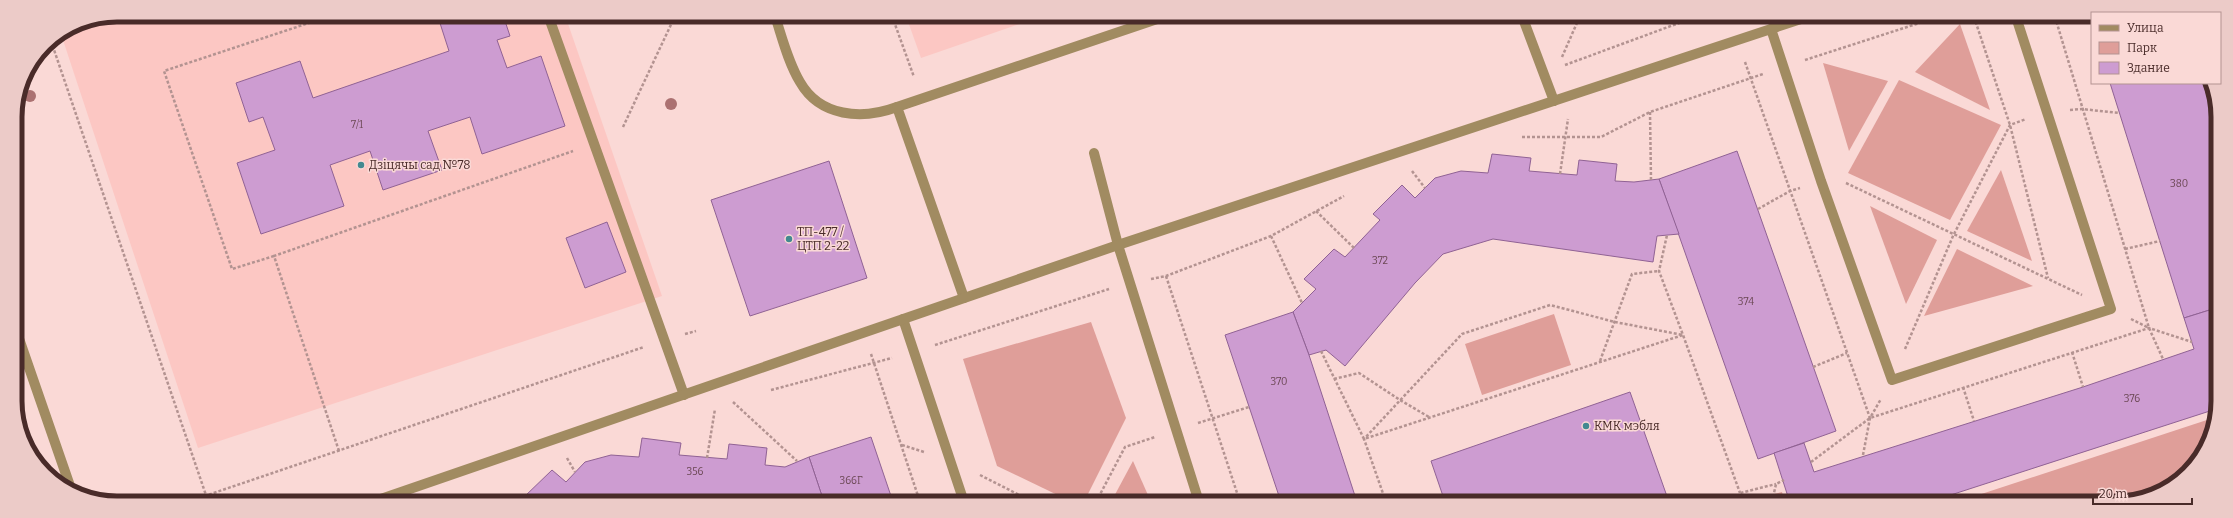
<svg xmlns="http://www.w3.org/2000/svg" width="2233" height="518" font-family="Bitter,serif">
	<style>
		.built { fill: #fcc7c3 }
		.green { fill: #df9e99 }
		.building { fill: #cd9cd1; stroke: #906294 }
		.lines { fill: none; stroke-linecap: round; stroke-linejoin: round }
		.path { stroke: #b39391; stroke-width: 2.5; stroke-dasharray: 3 2; stroke-linecap: butt }
		.minor { stroke: #a18b61; stroke-width: 10 }
		.tree { fill: #ab7171 }
		.poi-dot { fill: #428990; stroke: #fad9d6; stroke-width: 1.5 }
		.labels { text-anchor: middle; stroke-width: 3; stroke-linejoin: round; paint-order: stroke }
		.number-label { font-size: 10px; fill: #6a4753 }
		.poi-label { font-size: 12px; fill: #492b29; stroke: #fad9d6; text-anchor: start }
		.rim { fill: none; stroke: #492b29; stroke-width: 5 }
	</style>
	<rect width="100%" height="100%" fill="#fad9d6"/>
	<!-- built -->
	<g class="built">
		<polygon points="117,15 565,15 662,296 198,448 61,34 78,23"/>
		<polygon points="906,16 1043,16 921,58"/>
	</g>
	<!-- green -->
	<g class="green">
		<polygon points="1960,24 1990,110 1915,72"/>
		<polygon points="1823,63 1888,81 1849,151"/>
		<polygon points="1899,80 2001,125 1950,220 1848,173"/>
		<polygon points="2001,170 2032,261 1967,231"/>
		<polygon points="1870,206 1937,240 1906,304"/>
		<polygon points="1957,249 2033,286 1924,316"/>
		<polygon points="1554,314 1571,365 1482,395 1465,344"/>
		<polygon points="1091,322 1126,418 1084,502 1072,502 997,466 963,359"/>
		<polygon points="2216,417 2204,452 2183,478 2155,495 2123,503 1954,503"/>
		<polygon points="1133,461 1151,502 1111,502"/>
		<polygon points="1782,492 1785,503 1749,502 1749,501"/>
	</g>
	<!-- building -->
	<g class="building">
		<polygon points="442,15 503,15 510,36 497,40 507,68 541,56 565,126 482,154 470,117 428,131 442,170 383,190 370,151 330,165 344,206 261,234 237,163 275,150 263,117 249,122 236,83 300,61 313,98 449,51 438,17"/>
		<polygon points="2110,83 2203,83 2216,124 2216,308 2184,318"/>
		<polygon points="1737,151 1836,431 1758,459 1659,179"/>
		<polygon points="1492,154 1531,158 1529,171 1577,175 1579,160 1617,164 1615,181 1634,182 1659,179 1679,234 1657,236 1653,262 1493,239 1443,254 1415,283 1345,366 1326,350 1309,355 1293,312 1316,289 1304,279 1334,249 1345,257 1380,220 1373,214 1402,185 1415,198 1435,178 1461,171 1488,173"/>
		<polygon points="829,161 867,278 750,316 711,200"/>
		<polygon points="607,222 626,272 585,288 566,238"/>
		<polygon points="2216,308 2216,409 1926,503 1790,503 1774,453 1804,443 1814,472 2083,387 2194,349 2184,318"/>
		<polygon points="1293,312 1309,355 1357,502 1281,502 1225,335"/>
		<polygon points="1630,392 1669,502 1445,502 1431,461"/>
		<polygon points="871,437 893,502 824,502 809,457"/>
		<polygon points="642,438 681,443 679,455 727,459 729,444 767,448 765,465 785,467 809,457 824,502 527,501 523,498 552,470 566,482 585,462 611,455 639,457"/>
	</g>
	<g class="lines">
		<!-- path -->
		<g class="path">
			<polyline points="892,16 914,77"/>
			<polyline points="1974,17 2010,125 2048,278"/>
			<polyline points="2055,17 2149,328 2163,359"/>
			<polyline points="51,41 208,501"/>
			<polyline points="1562,57 1580,16"/>
			<polyline points="1805,60 1938,17"/>
			<polyline points="1745,62 1870,418"/>
			<polyline points="1565,65 1698,16"/>
			<polyline points="2070,110 2082,109 2119,113"/>
			<polyline points="1650,112 1651,180"/>
			<polyline points="623,127 675,16"/>
			<polyline points="1522,137 1601,137 1650,112 1763,74"/>
			<polyline points="1412,171 1425,188"/>
			<polyline points="1560,174 1568,119"/>
			<polyline points="1846,183 2082,295"/>
			<polyline points="1758,209 1790,191 1800,188"/>
			<polyline points="1316,211 1354,248"/>
			<polyline points="1271,236 1302,303"/>
			<polyline points="2125,249 2160,241"/>
			<polyline points="274,256 232,269 164,71 333,15"/>
			<polyline points="1166,276 1240,502"/>
			<polyline points="1151,279 1166,276 1271,236 1344,196"/>
			<polyline points="2131,319 2149,328"/>
			<polyline points="685,334 696,331"/>
			<polyline points="935,345 1109,289"/>
			<polyline points="1905,349 1953,236 2010,125 2026,119"/>
			<polyline points="1321,351 1364,439 1683,335 1659,271 1667,235"/>
			<polyline points="2072,352 2083,387"/>
			<polyline points="871,354 920,502"/>
			<polyline points="1600,361 1632,274 1659,271"/>
			<polyline points="1813,367 1847,353"/>
			<polyline points="1334,379 1359,373 1400,400 1429,417"/>
			<polyline points="1963,387 1974,421"/>
			<polyline points="771,390 892,358"/>
			<polyline points="733,402 797,461"/>
			<polyline points="1198,423 1249,407"/>
			<polyline points="902,445 924,452"/>
			<polyline points="339,451 274,256 573,151"/>
			<polyline points="1863,455 1870,418 1881,399"/>
			<polyline points="567,458 575,472"/>
			<polyline points="707,458 715,409"/>
			<polyline points="1811,462 1870,418 2149,328 2192,342"/>
			<polyline points="980,475 1033,502"/>
			<polyline points="461,499 465,501"/>
			<polyline points="190,501 644,347"/>
			<polyline points="459,501 464,495"/>
			<polyline points="912,502 920,500"/>
			<polyline points="1096,502 1125,447 1155,437"/>
			<polyline points="1386,502 1364,439 1462,334 1550,305 1615,322 1683,335 1740,493"/>
			<polyline points="1743,502 1740,493 1776,484"/>
			<polyline points="1772,502 1776,484 1784,480"/>
		</g>
		<!-- minor -->
		<g class="minor">
			<polyline points="548,15 684,395"/>
			<path d="M775 16C782 37 788 62 800 82 820 117 862 120 897 107"/>
			<polyline points="1522,16 1554,101"/>
			<polyline points="1771,29 1821,181 1892,380 2111,309 2016,17"/>
			<polyline points="1094,153 1118,245 1199,502"/>
			<polyline points="964,298 897,107 1166,16"/>
			<polyline points="903,319 964,502"/>
			<polyline points="16,330 70,486"/>
			<polyline points="375,501 1118,245 1807,17"/>
		</g>
	</g>
	<!-- trees -->
	<g class="tree">
		<circle cx="30" cy="96" r="6"/>
		<circle cx="671" cy="104" r="6"/>
	</g>
	<!-- markers -->
	<g class="poi-dot">
		<circle cx="361" cy="165" r="4"/>
		<circle cx="789" cy="239" r="4"/>
		<circle cx="1586" cy="426" r="4"/>
	</g>
	<g class="labels">
		<!-- number labels -->
		<g class="number-label">
			<text x="357" y="128">7/1</text>
			<text x="2179" y="187">380</text>
			<text x="1380" y="264">372</text>
			<text x="1746" y="305">374</text>
			<text x="1279" y="385">370</text>
			<text x="2132" y="402">376</text>
			<text x="695" y="475">356</text>
			<text x="851" y="484">366Г</text>
		</g>
		<!-- poi labels -->
		<g class="poi-label">
			<text x="369" y="169">Дзіцячы сад №78</text>
			<text x="797" y="236">ТП-477 /<tspan x="797" dy="14">ЦТП 2-22</tspan></text>
			<text x="1594" y="430">КМК мэбля</text>
		</g>
	</g>
	<!-- crop -->
	<path d="M0 0H2233V518H0ZM117 22H2116A95 95 0 0 1 2211 117V401A95 95 0 0 1 2116 496H117A95 95 0 0 1 22 401V117A95 95 0 0 1 117 22Z" fill="#eccbc8" fill-rule="evenodd"/>
	<path class="rim" d="M117 22H2116A95 95 0 0 1 2211 117V401A95 95 0 0 1 2116 496H117A95 95 0 0 1 22 401V117A95 95 0 0 1 117 22Z"/>
	<!-- legend -->
	<rect x="2091" y="12" width="130" height="72" fill="#fad9d6" stroke="#b39391"/>
	<rect x="2099" y="25" width="20" height="6" fill="#a18b61" stroke="#b39391"/>
	<text x="2127" y="32" font-size="12" fill="#492b29">Улица</text>
	<rect x="2099" y="42" width="20" height="12" fill="#df9e99" stroke="#b39391"/>
	<text x="2127" y="52" font-size="12" fill="#492b29">Парк</text>
	<rect x="2099" y="62" width="20" height="12" fill="#cd9cd1" stroke="#b39391"/>
	<text x="2127" y="72" font-size="12" fill="#492b29">Здание</text>
	<!-- scale -->
	<path d="M2093 498v6h99v-6" fill="none" stroke="#492b29" stroke-width="2"/>
	<text x="2099" y="498" font-size="12" fill="#492b29" stroke="#fad9d6" stroke-width="3" paint-order="stroke">20 m</text>
</svg>
